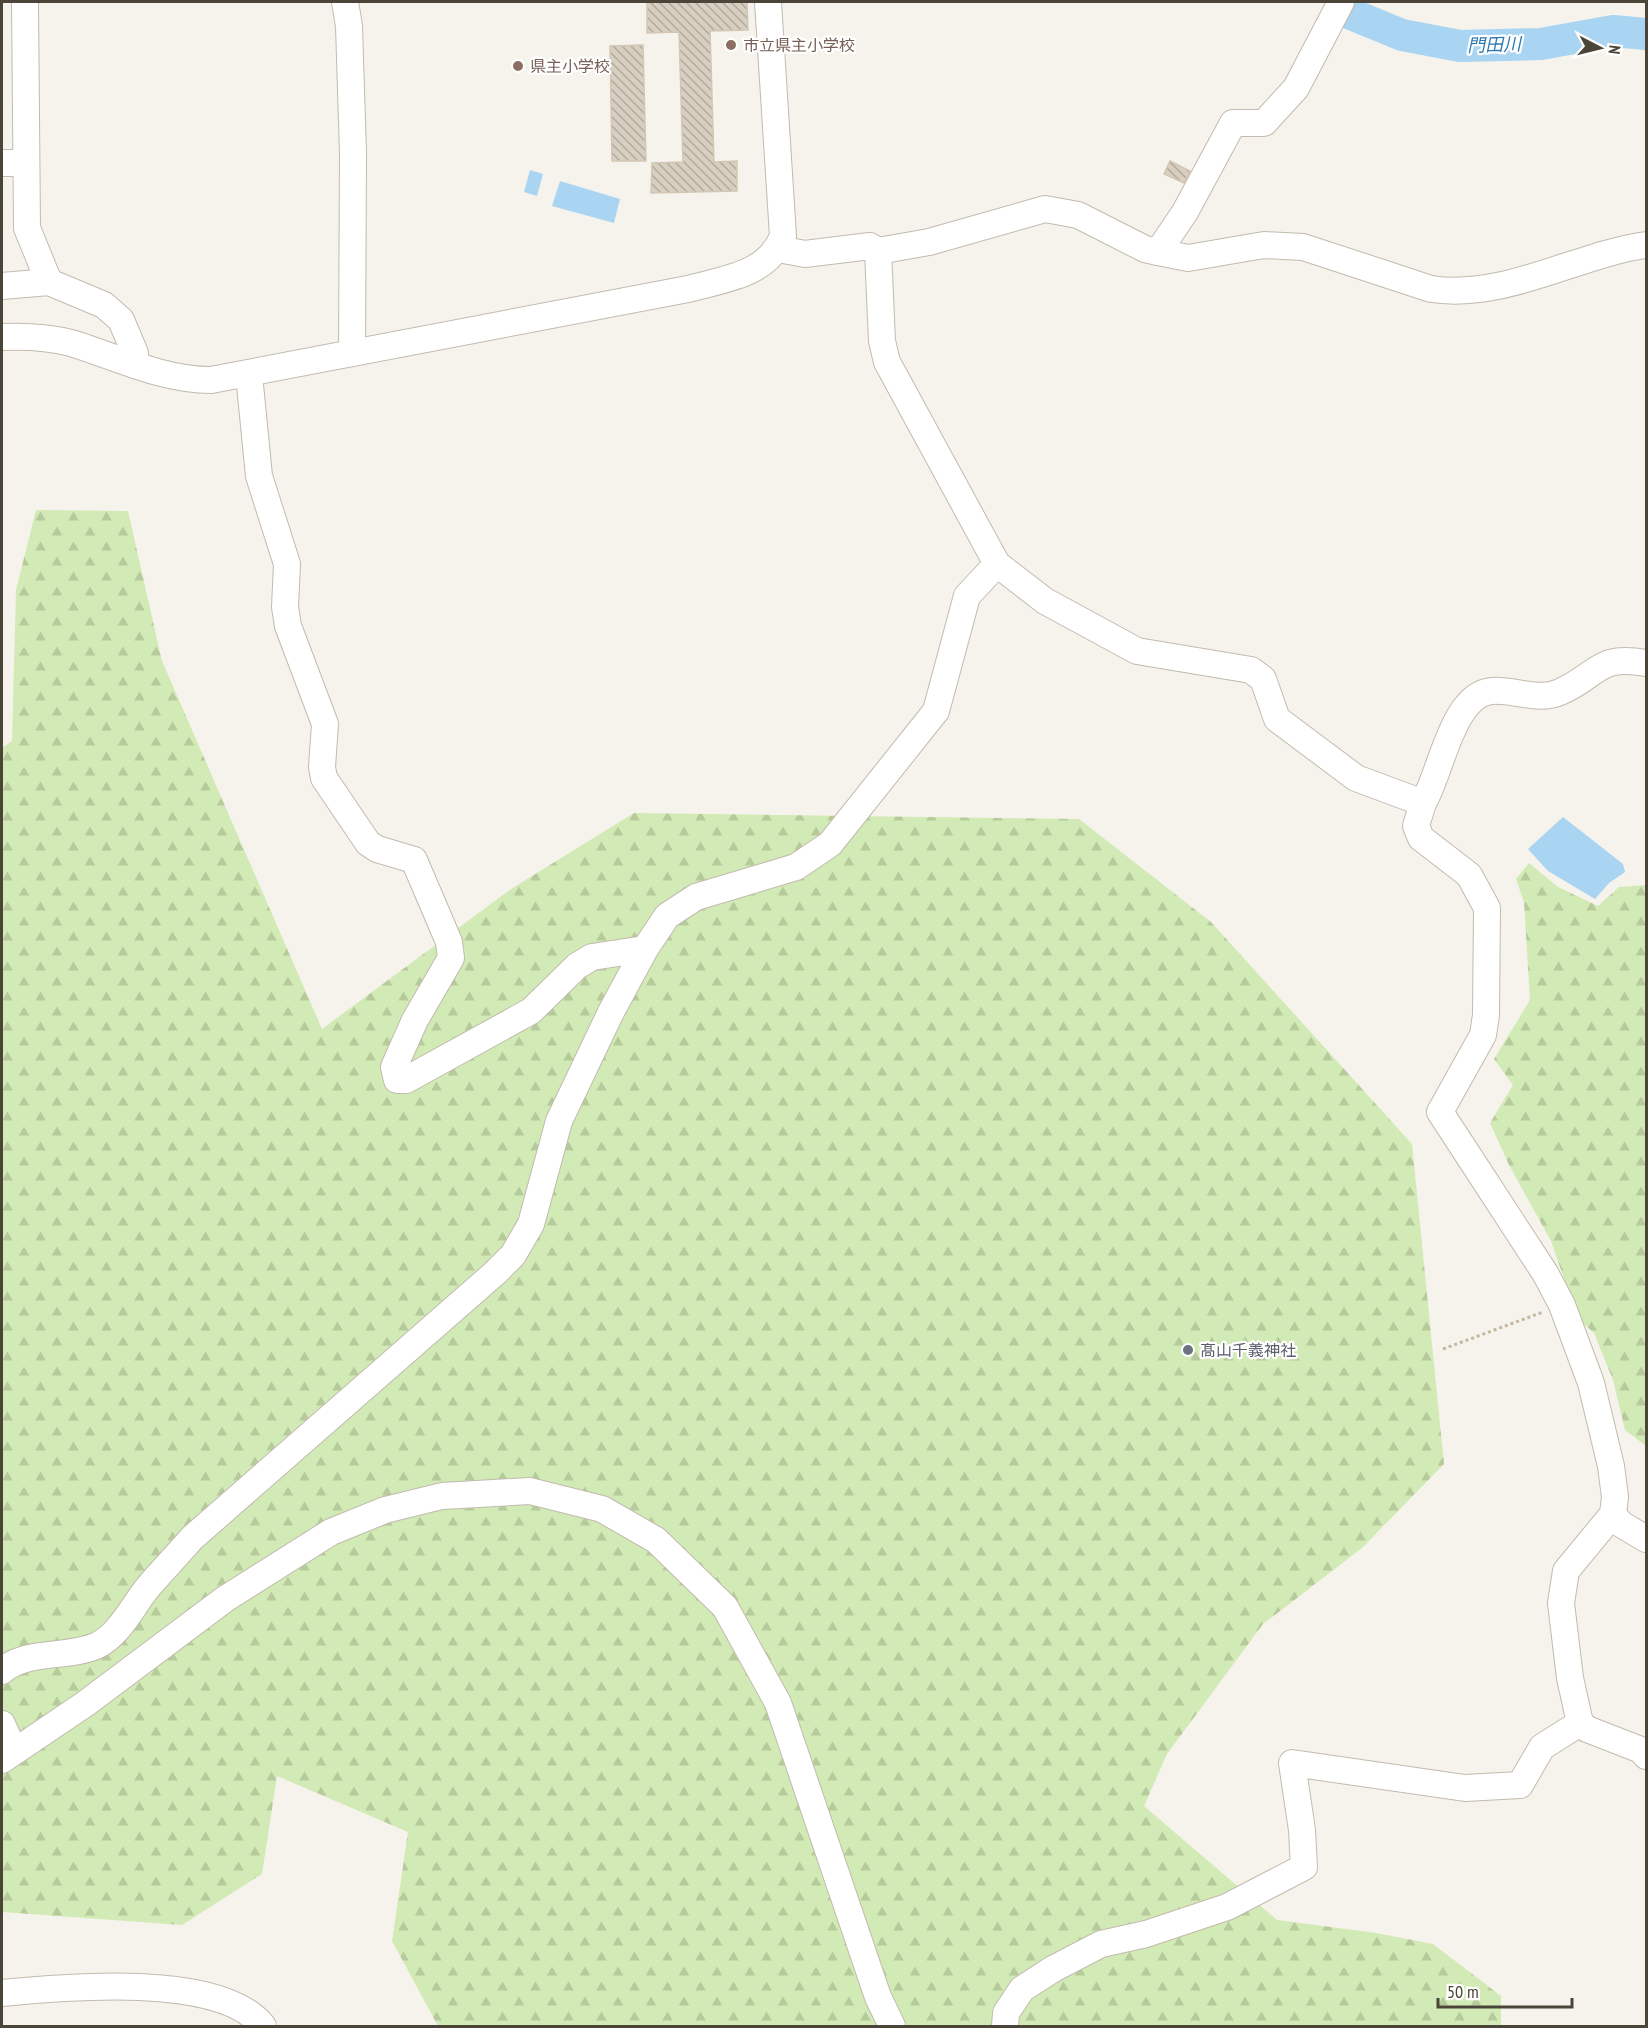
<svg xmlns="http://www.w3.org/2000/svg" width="1648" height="2028" font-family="'PT Sans Narrow','Noto Sans JP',sans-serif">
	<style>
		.forest { fill: url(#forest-firs) }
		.water { fill: #a9d4f2 }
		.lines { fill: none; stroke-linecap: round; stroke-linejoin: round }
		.river { stroke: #a9d4f2; stroke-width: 32 }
		.building { fill: url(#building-back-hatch); stroke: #d3c7b4; stroke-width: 1.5 }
		.minor-casing { stroke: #c2bbae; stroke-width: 28 }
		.path { stroke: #c4b79f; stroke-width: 3; stroke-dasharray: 3 3; stroke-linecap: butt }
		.minor { stroke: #fff; stroke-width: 26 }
		.education-dot { fill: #8d6e63; stroke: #fff; stroke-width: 2 }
		.worship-dot { fill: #6b7280; stroke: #fff; stroke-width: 2 }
		.labels { text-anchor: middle; stroke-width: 4.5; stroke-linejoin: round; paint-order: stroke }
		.education-label { font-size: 16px; fill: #785e54; stroke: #fff; text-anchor: start }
		.worship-label { font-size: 16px; fill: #5b616d; stroke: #fff; text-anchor: start }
		.water-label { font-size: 18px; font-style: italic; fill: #2e7ab2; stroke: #fff }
	</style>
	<defs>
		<pattern id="forest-firs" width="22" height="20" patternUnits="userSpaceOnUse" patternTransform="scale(1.5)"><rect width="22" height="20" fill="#d2eab5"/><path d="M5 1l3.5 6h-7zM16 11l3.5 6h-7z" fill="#b6ca9c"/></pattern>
		<pattern id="building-back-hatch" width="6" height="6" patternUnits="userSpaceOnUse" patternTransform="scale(1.5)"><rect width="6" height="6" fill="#d8cfc1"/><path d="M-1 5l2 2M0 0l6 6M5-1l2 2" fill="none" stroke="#b1aa9e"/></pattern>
	</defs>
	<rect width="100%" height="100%" fill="#f6f3ec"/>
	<!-- forest -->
	<g class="forest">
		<polygon points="36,510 128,511 162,661 322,1029 511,889 634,813 1079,819 1211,922 1412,1144 1444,1464 1362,1548 1263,1624 1167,1754 1144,1806 1277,1920 1376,1933 1433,1944 1501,1996 1501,2026 438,2026 392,1941 408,1832 277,1776 262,1874 182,1925 2,1912 2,748 12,741 16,590"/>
		<polygon points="1529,863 1558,887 1598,906 1619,887 1646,885 1646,1446 1625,1430 1613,1380 1594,1333 1578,1319 1551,1241 1509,1165 1490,1123 1513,1085 1494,1059 1530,1000 1524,902 1516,879"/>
	</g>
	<!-- water -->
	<g class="water">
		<polygon points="530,170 543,174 537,196 524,192"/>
		<polygon points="560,181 620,199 614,223 552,206"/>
		<polygon points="1563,817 1623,864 1625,872 1609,883 1595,899 1548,871 1528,849"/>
	</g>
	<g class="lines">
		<!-- river -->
		<polyline class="river" points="1346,12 1402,35 1460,46 1541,44 1613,31 1646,34"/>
	</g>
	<!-- building -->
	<g class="building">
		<polygon points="647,2 747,2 748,30 710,31 714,162 737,161 737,191 651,193 652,163 683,162 679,32 647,33"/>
		<polygon points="643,45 646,161 612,161 610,46"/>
		<polygon points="1170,161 1190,171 1184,183 1164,174"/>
	</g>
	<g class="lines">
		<!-- minor casing -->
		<g class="minor-casing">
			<g id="minor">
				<polyline points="25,2 27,228 49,282"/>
				<polyline points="345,2 349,26 353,153 352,353"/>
				<polyline points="2,163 26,163"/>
				<path d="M778 249 805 254 870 246 878 251 882 341 887 362 997 564 1045 601 1137 651 1251 670 1263 679 1277 719 1356 778 1423 803C1441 774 1452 694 1492 691 1514 689 1538 702 1560 692 1599 675 1597 654 1646 663"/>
				<path d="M878 251 929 242 1045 209 1078 215 1145 249 1158 252 1188 258 1264 245 1303 247 1431 289C1505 300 1575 255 1646 245"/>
				<polyline points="1158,252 1185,212 1233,123 1264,123 1296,88 1341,2"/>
				<polyline points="2,286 49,282 104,305 121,320 135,353 135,365"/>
				<path d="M2 337C25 336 48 337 71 343 117 357 162 380 211 380L688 289C724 279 768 275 783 236L768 2"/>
				<polyline points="249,375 259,476 287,564 285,607 288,626 325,724 322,767 324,778 368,843 377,849 414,860 449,942 451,958 415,1020 394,1067 397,1080 406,1080 531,1011 577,966 592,957 645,949"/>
				<polyline points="1423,803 1416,826 1421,838 1469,875 1487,908 1486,1015 1483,1035 1440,1112 1545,1273 1562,1305 1591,1383 1611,1466 1615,1497 1613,1514 1566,1571 1561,1603 1570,1678 1580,1723 1587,1729 1641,1750 1646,1756"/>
				<polyline points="1613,1514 1621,1524 1646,1539"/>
				<path d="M2 1671C27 1649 68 1659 98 1645 121 1633 133 1605 149 1586 163 1570 178 1554 192 1538L495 1273 513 1255 531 1224 559 1121 611 1012 645 949 667 916 696 897 796 867 830 844 936 711 967 596 997 564"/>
				<polyline points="2,1724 14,1751"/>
				<polyline points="2,1760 85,1704 225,1599 331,1532 385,1510 442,1496 530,1491 602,1509 656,1540 725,1607 778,1703 878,1997 892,2026"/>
				<path d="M2 1993C64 1987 220 1972 263 2026"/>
				<polyline points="1005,2026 1006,2013 1022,1989 1053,1969 1101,1944 1146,1934 1227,1907 1304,1867 1302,1830 1292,1763 1465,1788 1520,1785 1542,1747 1580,1723"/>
			</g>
		</g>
		<!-- path -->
		<polyline class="path" points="1443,1349 1543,1312"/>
		<!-- minor -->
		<use href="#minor" class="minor"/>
	</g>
	<!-- markers -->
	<g class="education-dot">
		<circle cx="731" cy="45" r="6"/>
		<circle cx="518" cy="66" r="6"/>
	</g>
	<circle class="worship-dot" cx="1188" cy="1350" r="6"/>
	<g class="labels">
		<!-- education labels -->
		<g class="education-label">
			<text x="743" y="51">市立県主小学校</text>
			<text x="530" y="72">県主小学校</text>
		</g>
		<!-- worship labels -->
		<g class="worship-label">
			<text x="1200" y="1356">髙山千義神社</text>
		</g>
		<!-- water labels -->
		<g class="water-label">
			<text transform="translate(1494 45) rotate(-2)" y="6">門田川</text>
		</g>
	</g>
	<!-- border -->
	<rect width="1648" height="2028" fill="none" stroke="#4b4439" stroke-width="6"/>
	<!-- north arrow -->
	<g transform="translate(1600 48) rotate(97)" stroke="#ffffff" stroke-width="4.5" paint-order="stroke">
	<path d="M0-4.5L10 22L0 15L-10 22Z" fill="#4b4439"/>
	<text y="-9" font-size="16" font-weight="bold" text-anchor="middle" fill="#4b4439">N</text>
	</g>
	<!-- scale -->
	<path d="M1438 1998v9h134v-9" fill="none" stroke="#4b4439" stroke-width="3"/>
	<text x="1447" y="1998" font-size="18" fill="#4b4439" stroke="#ffffff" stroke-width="4.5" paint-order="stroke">50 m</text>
</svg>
